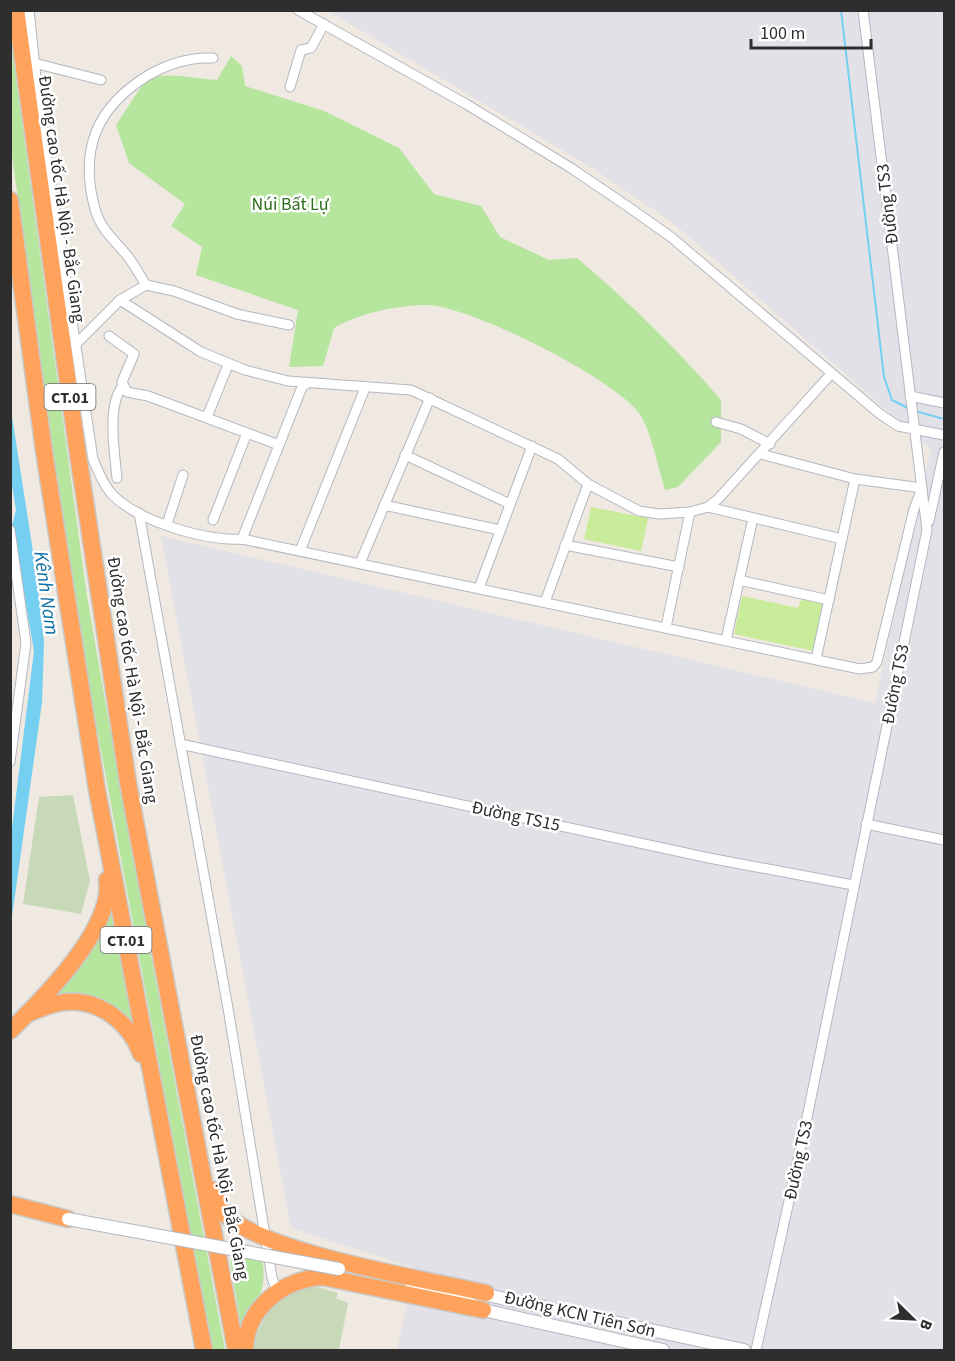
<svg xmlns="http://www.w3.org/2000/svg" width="955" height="1361" font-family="'Source Sans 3',sans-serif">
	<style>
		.industrial { fill: #e3e1e8 }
		.green { fill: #b6e59e }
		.cemetery { fill: #c8d9b8 }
		.pitch { fill: #c9ec9a }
		.water { fill: #75cff0 }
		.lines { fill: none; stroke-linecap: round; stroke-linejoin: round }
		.stream { stroke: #75cff0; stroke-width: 2 }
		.minor-casing { stroke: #b4b7c1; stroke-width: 11 }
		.secondary-casing { stroke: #b4b7c1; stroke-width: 14 }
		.motorway-casing { stroke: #c9c9c9; stroke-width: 19 }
		.minor { stroke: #fff; stroke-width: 9 }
		.secondary { stroke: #fff; stroke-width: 12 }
		.motorway { stroke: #ffa35c; stroke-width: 16 }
		.secondary-bridge-casing { stroke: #b4b7c1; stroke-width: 14; stroke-linecap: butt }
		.secondary-bridge { stroke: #fff; stroke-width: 12 }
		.labels { text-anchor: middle; stroke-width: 5; stroke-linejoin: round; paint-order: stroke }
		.shield { fill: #fff; stroke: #6d6d6d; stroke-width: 1.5 }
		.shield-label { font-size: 16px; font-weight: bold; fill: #2e2e2e }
		.street-label { font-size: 18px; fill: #2e2e2e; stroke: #fff }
		.park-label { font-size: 18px; fill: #2c6e1b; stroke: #fff }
		.water-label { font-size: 20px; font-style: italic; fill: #0d6fa3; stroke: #fff }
	</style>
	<rect width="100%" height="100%" fill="#efe9e1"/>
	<!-- industrial -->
	<polygon class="industrial" points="328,11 944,11 944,1350 397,1350 415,1268 291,1228 161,536 875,703 931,449 672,222 592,168"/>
	<!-- green -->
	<g class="green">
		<polygon points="10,35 87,596 126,821 225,1350 212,1350 81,642 68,560 11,148"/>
		<path d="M231 56 242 66 245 86 324 111 399 148 434 194 481 206 500 237 549 260 577 258C629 302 676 348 721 400V442L678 487 665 490C659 470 651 432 641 416 620 381 467 304 426 305 398 305 357 314 334 328L323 366 289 367 298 310 196 275 202 247 171 226 185 204 129 163 116 125 147 78C169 72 194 79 217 80Z"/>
		<polygon points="111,906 138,1027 124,1015 48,997"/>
		<path d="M233 1254 262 1259C268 1288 256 1307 242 1333L230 1260Z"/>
	</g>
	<!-- cemetery -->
	<g class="cemetery">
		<polygon points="73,795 90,881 81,914 23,904 39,797"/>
		<path d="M318 1287 338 1293 336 1298 348 1303 339 1350H253C257 1328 271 1300 295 1291 301 1288 311 1288 318 1287Z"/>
	</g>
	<!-- pitch -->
	<g class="pitch">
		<polygon points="591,507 648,518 641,551 584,539"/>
		<polygon points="742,596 798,608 801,599 824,604 814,651 734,634"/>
	</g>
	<!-- water -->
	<polygon class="water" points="11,410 37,577 44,643 42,702 11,924 11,836 34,651 12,525 16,510 10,473"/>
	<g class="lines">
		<!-- stream -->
		<g class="stream">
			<polyline points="841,10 884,377 892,400 910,409"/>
			<polyline points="915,411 944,419"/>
		</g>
		<!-- minor casing -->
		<g class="minor-casing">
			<g id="minor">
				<path d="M29 10 38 97 93 459C98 471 102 482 110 492 135 521 205 541 242 539L860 669 873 667 877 662 914 509 922 488 855 479 761 454"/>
				<polyline points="298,10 466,104 571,168 630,208 671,237 880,414 898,426 944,435"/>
				<polyline points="34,63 101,80"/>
				<polyline points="290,87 301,50 311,48 324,24"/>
				<path d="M146 285C140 276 135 266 129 258 116 241 101 231 95 209 79 150 96 108 147 76 167 64 189 57 213 58"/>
				<polyline points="120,300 201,352 245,370 288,381 411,390 558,459 588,484 639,511 659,514 690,512 708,507 718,499 831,374"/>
				<polyline points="109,336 134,354 122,382 127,392 148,396 279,445"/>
				<polyline points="76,344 120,300 146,285 174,291 237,314 289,325"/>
				<polyline points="910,396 944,403"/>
				<polyline points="207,417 228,365"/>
				<polyline points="716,422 741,429 770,444"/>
				<polyline points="405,455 510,504"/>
				<path d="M117 478C115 455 106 405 123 386"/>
				<polyline points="384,505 500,530"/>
				<polyline points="708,507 842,539"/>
				<polyline points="139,513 229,1014 272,1278 277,1291"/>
				<polyline points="213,520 247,433"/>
				<polyline points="929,521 944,452"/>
				<polyline points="167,524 183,475"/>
				<polyline points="10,530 26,643 10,762"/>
				<polyline points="242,539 302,387 308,383"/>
				<polyline points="565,545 679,567"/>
				<polyline points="300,551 365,388"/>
				<polyline points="360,563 430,398"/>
				<polyline points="739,580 829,600"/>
				<polyline points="479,588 532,446"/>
				<polyline points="545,602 588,484"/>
				<polyline points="666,627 690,512"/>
				<polyline points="726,640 753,518"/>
				<polyline points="816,659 855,479"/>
				<polyline points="180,744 709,858 853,885"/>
				<polyline points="866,824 944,840"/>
				<polyline points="756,1350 802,1142 927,530 863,10"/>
			</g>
		</g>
		<!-- secondary casing -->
		<g class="secondary-casing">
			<g id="secondary">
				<polyline points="412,1286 449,1294 483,1310 663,1350"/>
				<polyline points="478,1293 744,1350"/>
			</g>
		</g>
		<!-- motorway casing -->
		<g class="motorway-casing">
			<g id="motorway">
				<polyline points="16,10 77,448 128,783 236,1350"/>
				<polyline points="10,200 44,451 97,790 204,1350"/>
				<path d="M30 1013C41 1008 54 1003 66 1002 100 999 130 1023 141 1054"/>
				<path d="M10 1031C43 999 114 928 107 880"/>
				<path d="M214 1190C217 1199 218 1207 225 1214 263 1253 428 1280 486 1293"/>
				<polyline points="10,1204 68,1219"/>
				<path d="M245 1350C246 1308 283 1279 323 1277L483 1310"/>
			</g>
		</g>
		<!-- minor -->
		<use href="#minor" class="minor"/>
		<!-- secondary -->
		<use href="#secondary" class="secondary"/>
		<!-- motorway -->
		<use href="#motorway" class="motorway"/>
		<!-- secondary-bridge casing -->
		<g class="secondary-bridge-casing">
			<polyline id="secondary-bridge" points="68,1219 339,1269"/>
		</g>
		<!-- secondary-bridge -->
		<use href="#secondary-bridge" class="secondary-bridge"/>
	</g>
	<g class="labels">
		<!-- shield labels -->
		<g class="shield">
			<rect x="44.5" y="384" width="51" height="26" rx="4.5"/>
			<rect x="100.5" y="927" width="51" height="26" rx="4.5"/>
		</g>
		<g class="shield-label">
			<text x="70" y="403">CT.01</text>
			<text x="126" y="946">CT.01</text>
		</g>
		<!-- street labels -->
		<g class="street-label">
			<text transform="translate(62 199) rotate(82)" y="6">Đường cao tốc Hà Nội - Bắc Giang</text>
			<text transform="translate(887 204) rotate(-97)" y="6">Đường TS3</text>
			<text transform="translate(133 680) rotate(81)" y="6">Đường cao tốc Hà Nội - Bắc Giang</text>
			<text transform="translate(895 684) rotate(-79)" y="6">Đường TS3</text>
			<text transform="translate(516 816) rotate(12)" y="6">Đường TS15</text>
			<text transform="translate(220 1157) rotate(79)" y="6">Đường cao tốc Hà Nội - Bắc Giang</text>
			<text transform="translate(798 1160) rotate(-78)" y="6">Đường TS3</text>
			<text transform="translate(580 1314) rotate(13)" y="6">Đường KCN Tiên Sơn</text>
		</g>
		<!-- park labels -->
		<g class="park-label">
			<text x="290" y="210">Núi Bất Lự</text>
		</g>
		<!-- water labels -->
		<g class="water-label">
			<text transform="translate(47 593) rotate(82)" y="7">Kênh Nam</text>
		</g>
	</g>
	<!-- border -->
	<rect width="955" height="1361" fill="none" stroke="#2e2e2e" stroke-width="24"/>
	<!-- north arrow -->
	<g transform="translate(913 1319) rotate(114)" stroke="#ffffff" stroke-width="4.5" paint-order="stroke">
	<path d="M0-4.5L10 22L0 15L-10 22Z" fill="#2e2e2e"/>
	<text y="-9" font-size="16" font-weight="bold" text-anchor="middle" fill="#2e2e2e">B</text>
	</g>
	<!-- scale -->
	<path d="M751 39v9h120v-9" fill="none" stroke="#2e2e2e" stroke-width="3"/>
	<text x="760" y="39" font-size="18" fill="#2e2e2e" stroke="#ffffff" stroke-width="4.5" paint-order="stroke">100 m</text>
</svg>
